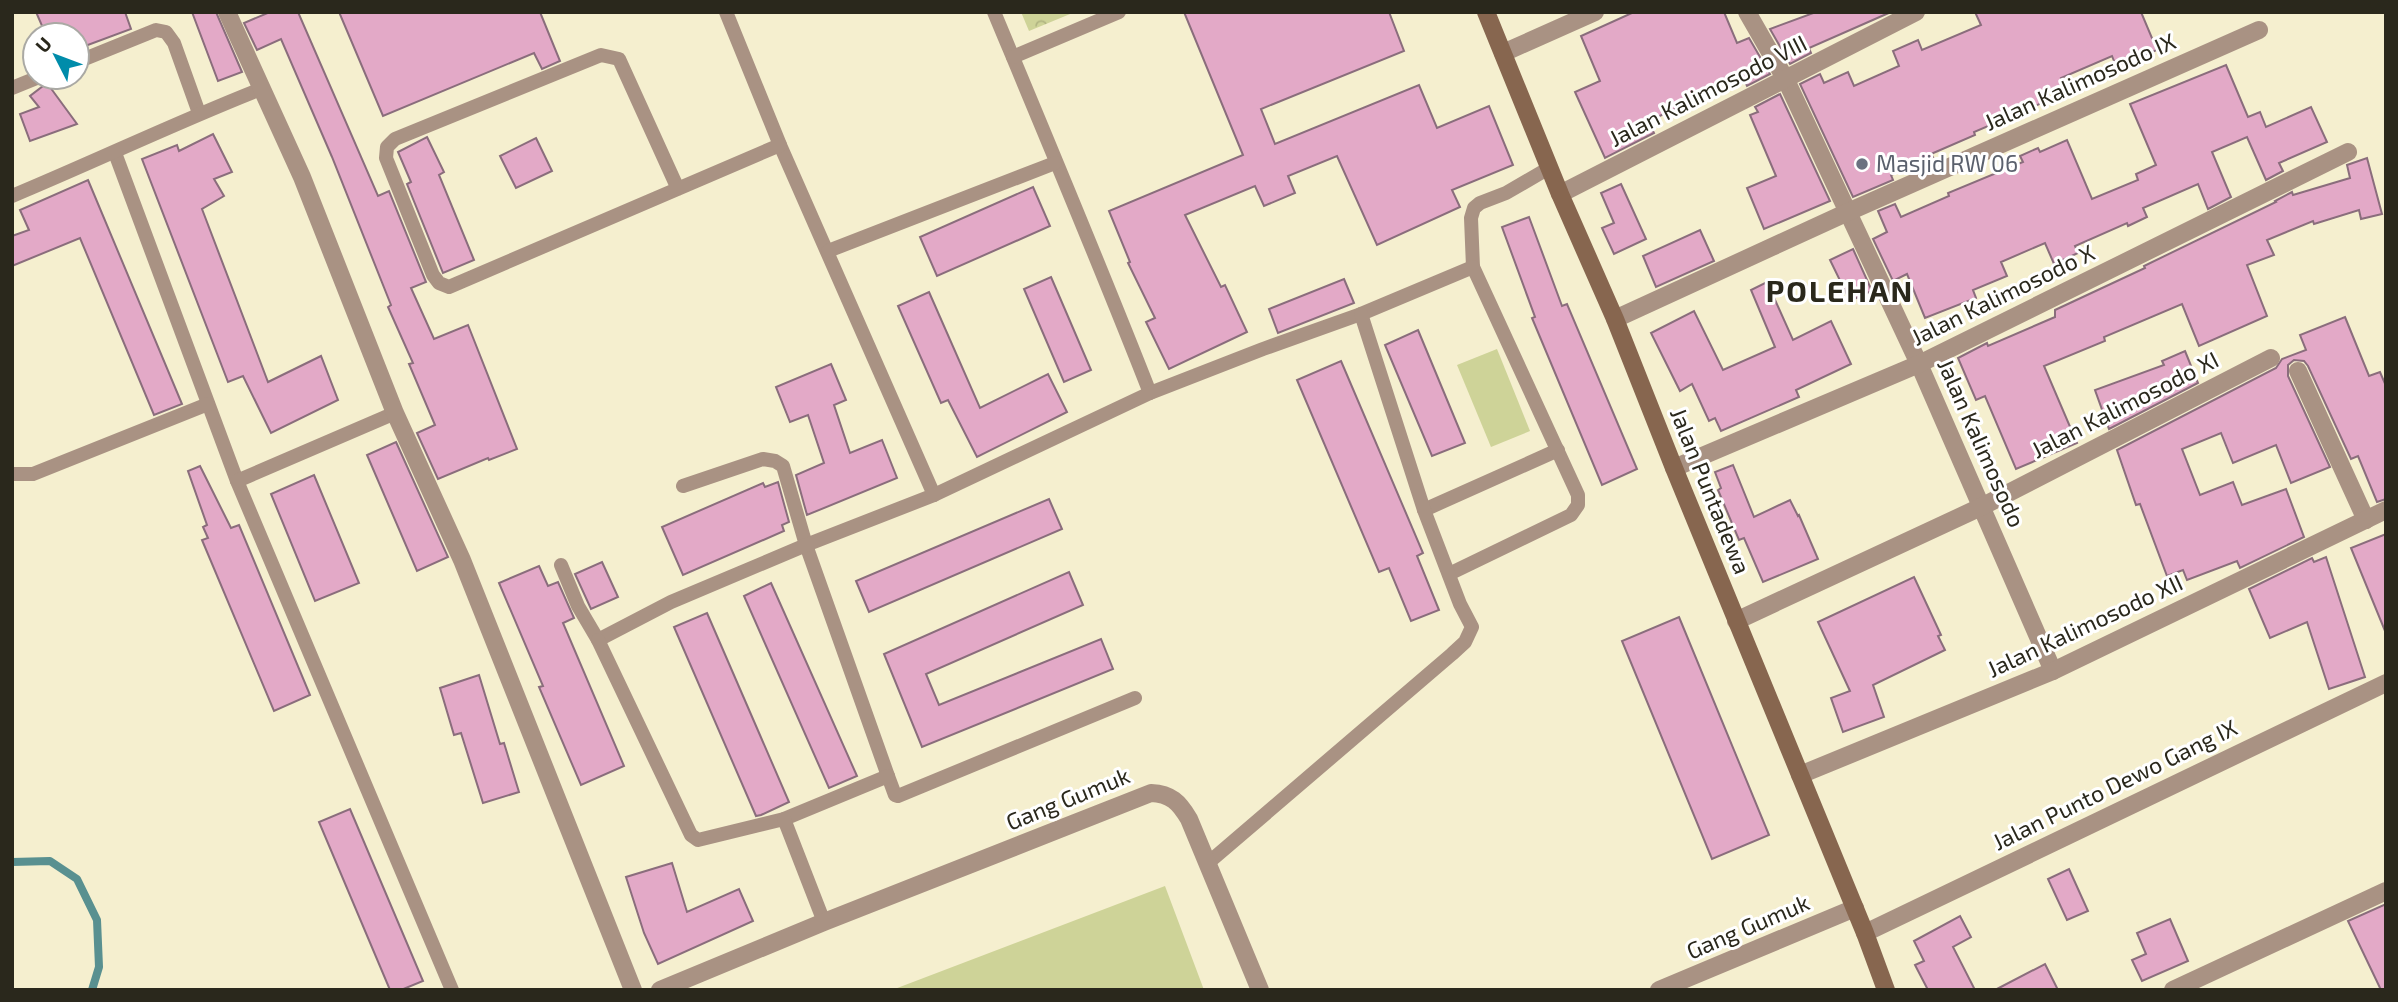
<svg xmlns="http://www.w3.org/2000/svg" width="2398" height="1002" font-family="'Exo 2',sans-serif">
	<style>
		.green { fill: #ced398 }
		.park { fill: url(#park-crowns) }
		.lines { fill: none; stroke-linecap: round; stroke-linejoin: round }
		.stream { stroke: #599090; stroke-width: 8 }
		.building { fill: #e3a9c7; stroke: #8a6d7c; stroke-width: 2 }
		.lane { stroke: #a99283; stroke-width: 14 }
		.street { stroke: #a99283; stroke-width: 18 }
		.secondary { stroke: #87664f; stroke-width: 18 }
		.worship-dot { fill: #6b7280; stroke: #fff; stroke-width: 2.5 }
		.labels { text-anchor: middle; stroke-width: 6; stroke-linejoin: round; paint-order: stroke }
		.street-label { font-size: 23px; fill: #2a281c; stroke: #fff }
		.worship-label { font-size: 23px; fill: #5b616d; stroke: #fff; text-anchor: start }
		.district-label { font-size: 30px; font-weight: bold; letter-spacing: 2px; fill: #2a281c; stroke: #fff }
	</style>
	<defs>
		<pattern id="park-crowns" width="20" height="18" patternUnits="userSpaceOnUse" patternTransform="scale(1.75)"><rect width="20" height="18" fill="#ced398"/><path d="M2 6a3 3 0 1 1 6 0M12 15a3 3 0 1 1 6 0" fill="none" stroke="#b1b582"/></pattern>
	</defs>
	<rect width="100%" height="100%" fill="#f5efcf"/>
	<!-- green -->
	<g class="green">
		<polygon points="1497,349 1530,431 1491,447 1457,365"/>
		<polygon points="1165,886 1204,990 892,990"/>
	</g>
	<!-- park -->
	<polygon class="park" points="1021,12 1075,12 1029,31"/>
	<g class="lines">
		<!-- stream -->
		<polyline class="stream" points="12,862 50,861 77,879 97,920 99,967 92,990"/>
	</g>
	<!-- building -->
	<g class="building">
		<polygon points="36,12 125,12 131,29 77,49 77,35 46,35"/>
		<polygon points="192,12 216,12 242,72 218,81"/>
		<polygon points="270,12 298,12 378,196 389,191 426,282 411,288 434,339 468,325 517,449 489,460 488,458 438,479 417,433 435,425 409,364 413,363 388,307 391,305 332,157 281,39 257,50 244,23"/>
		<polygon points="339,12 540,12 560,61 542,69 534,53 383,116"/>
		<polygon points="1184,12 1389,12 1404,51 1261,109 1275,144 1419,85 1437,128 1489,106 1513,165 1452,190 1460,207 1377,245 1337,156 1288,176 1295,193 1264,206 1255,186 1185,215 1221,287 1225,285 1247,332 1169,369 1146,322 1155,318 1128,263 1130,262 1109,211 1243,155"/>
		<polygon points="1634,12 1724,12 1737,43 1749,38 1770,74 1747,86 1742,75 1678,103 1680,107 1648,121 1654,133 1605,158 1575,92 1600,81 1581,36"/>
		<polygon points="1816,12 1891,12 1809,48 1811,53 1790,64 1770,29"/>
		<polygon points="1975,12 2141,12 2157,50 2116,66 2112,56 2061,78 2064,85 2039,95 2042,103 1974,132 1975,135 1931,154 1933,157 1891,175 1893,180 1853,197 1800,84 1820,74 1824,83 1848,72 1854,86 1899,66 1893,51 1918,40 1922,50 1981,25"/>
		<polygon points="2226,65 2248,117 2260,112 2266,127 2311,107 2327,142 2279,163 2283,171 2266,180 2247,137 2212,152 2231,197 2208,209 2198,184 2143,208 2147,217 2128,226 2127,223 2075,246 2078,253 2054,264 2045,243 2001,262 2007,276 1973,290 1976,298 1925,318 1907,274 1893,281 1873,239 1887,232 1878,211 1895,204 1901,217 1949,196 1948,193 2023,162 2020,156 2038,148 2040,152 2067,140 2092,199 2138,180 2136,174 2156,165 2130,104"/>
		<polygon points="47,83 77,124 30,141 20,114 39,107 30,96"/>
		<polygon points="1780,94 1830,201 1764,229 1747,188 1776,176 1750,115 1758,112 1755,107"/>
		<polygon points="213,134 232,172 214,179 224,196 202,209 268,382 321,356 338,400 271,433 243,376 228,382 142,159 177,145 179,151"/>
		<polygon points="427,137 444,172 439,175 474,260 443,273 407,184 411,182 398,152"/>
		<polygon points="536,138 552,171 516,188 500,156"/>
		<polygon points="2367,158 2382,214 2361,219 2359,210 2314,224 2313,221 2267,240 2274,255 2247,265 2267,316 2199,346 2182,304 2104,337 2105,341 2044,366 2077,443 2016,469 1985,396 1976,400 1958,358 1987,343 1988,346 2055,317 2055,310 2145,268 2144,266 2276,202 2275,201 2292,192 2293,195 2350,178 2347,165"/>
		<polygon points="88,180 182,404 154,415 80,238 12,266 12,236 29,230 20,210"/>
		<polygon points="1621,184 1646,239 1614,254 1602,228 1614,223 1601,193"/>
		<polygon points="1033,187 1050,226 937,276 920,237"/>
		<polygon points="1529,217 1562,306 1567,304 1637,469 1602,485 1532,318 1535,317 1502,227"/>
		<polygon points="1700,230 1714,261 1656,287 1643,256"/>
		<polygon points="1853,249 1872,291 1850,301 1830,260"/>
		<polygon points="1051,277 1091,370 1064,382 1024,289"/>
		<polygon points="1344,279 1354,303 1278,333 1269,309"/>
		<polygon points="1767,282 1793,340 1831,321 1851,364 1796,390 1799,397 1721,431 1715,418 1709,421 1692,384 1680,391 1651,333 1694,311 1723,370 1775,347 1751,290"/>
		<polygon points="929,292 980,408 1048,374 1067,412 977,457 948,400 941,403 898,306"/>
		<polygon points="2345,317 2369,376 2380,372 2386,386 2386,499 2377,502 2358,456 2351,459 2308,366 2304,361 2294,360 2288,365 2288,376 2330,467 2291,483 2276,445 2233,463 2221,433 2182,449 2200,495 2233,482 2242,505 2286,489 2304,537 2240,568 2237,561 2187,580 2183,570 2167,576 2140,504 2136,505 2117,450 2276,368 2282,359 2306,350 2300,335"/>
		<polygon points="1418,330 1465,443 1432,456 1385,345"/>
		<polygon points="2185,351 2198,383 2109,429 2095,390 2164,365 2162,361"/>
		<polygon points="1341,361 1423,553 1417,556 1439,610 1411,621 1389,568 1379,572 1297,380"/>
		<polygon points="831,364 846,400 834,405 850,453 882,440 897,478 807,515 796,475 824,463 808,415 790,422 776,387"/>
		<polygon points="396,442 448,557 417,571 367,455"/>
		<polygon points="1733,465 1754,517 1790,500 1798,516 1799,515 1818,559 1763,582 1744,538 1739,540 1718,490 1721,488 1715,472"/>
		<polygon points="200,466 231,528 239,525 310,695 274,711 202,540 208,538 203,527 207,525 188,471"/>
		<polygon points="314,475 359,583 315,601 271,494"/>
		<polygon points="778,482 789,522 782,525 784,531 683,575 662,527 763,483 765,487"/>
		<polygon points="1049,499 1062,529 869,612 856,581"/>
		<polygon points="2386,534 2386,630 2385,631 2351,548"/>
		<polygon points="2326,557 2365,677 2329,689 2307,622 2270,638 2249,589 2312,558 2314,562"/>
		<polygon points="602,562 618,597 591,609 575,574"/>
		<polygon points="539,566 548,586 558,582 574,618 563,623 624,766 581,785 539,687 543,686 499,583"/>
		<polygon points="1069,572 1083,605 926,674 939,705 1101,639 1113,669 922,747 884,654"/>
		<polygon points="1914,577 1941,635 1938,636 1945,650 1873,685 1884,717 1843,732 1831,698 1850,691 1818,622"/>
		<polygon points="771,583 857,776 829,788 744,596"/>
		<polygon points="707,613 789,802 761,815 756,816 674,627"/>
		<polygon points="1679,617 1769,835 1712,859 1622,641"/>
		<polygon points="479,675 500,744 504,743 519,792 483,803 461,733 454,735 440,688"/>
		<polygon points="350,809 423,981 401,990 390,990 319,822"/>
		<polygon points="672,863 687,912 739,889 753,921 658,964 644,933 626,877"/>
		<polygon points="2069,869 2088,911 2067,920 2048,879"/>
		<polygon points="2386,904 2386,990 2381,990 2348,921"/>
		<polygon points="1960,916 1971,937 1953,947 1975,990 1928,990 1915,965 1924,961 1914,941"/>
		<polygon points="2170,919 2188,961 2142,981 2132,960 2146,954 2137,933"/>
		<polygon points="2045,964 2058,990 1995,990"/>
	</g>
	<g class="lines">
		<!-- lane -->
		<g class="lane">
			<polyline points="726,12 780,145 934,495"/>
			<path d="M994 12C1047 139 1100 265 1150 393"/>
			<polyline points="1013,57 1119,12"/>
			<polyline points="77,62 156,30 166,32 174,43 199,113"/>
			<polyline points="12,88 39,77"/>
			<polyline points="115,153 237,481 452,990"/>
			<polyline points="678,189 619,59 601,55 395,139 387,147 386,158 433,275 439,283 449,287 780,145"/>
			<path d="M12 196C96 161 177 122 261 89"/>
			<polyline points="828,251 1055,163"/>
			<polyline points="1473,267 1471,218 1474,208 1480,203 1506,193 1549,168"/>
			<polyline points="12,474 33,474 208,404"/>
			<polyline points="237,481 395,413"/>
			<polyline points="683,486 763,459 775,461 783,466 806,545 888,776 895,795 898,796 1135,698"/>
			<polyline points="1424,510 1558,450"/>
			<polyline points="561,565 578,606 598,640 671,602 806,545 934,495 1150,393 1263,349 1361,314 1473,267 1578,495 1578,505 1571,515 1449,574"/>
			<polyline points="598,640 691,835 698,840 784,819 888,776"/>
			<polyline points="784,819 824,922"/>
			<polyline points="1208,863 1452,654 1465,642 1472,627 1460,604 1424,510 1361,314"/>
		</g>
		<!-- street -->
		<g class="street">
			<polyline points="227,12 302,177 395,413 462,560 633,990"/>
			<polyline points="1747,12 1786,80 1919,364 2053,671"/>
			<polyline points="1503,53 1595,12"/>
			<polyline points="1560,194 1916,12"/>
			<polyline points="1615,319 1848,212 2259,30"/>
			<polyline points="2298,371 2366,520"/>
			<polyline points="1674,468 1919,364 2348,152"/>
			<polyline points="1736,621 1983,506 2271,358"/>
			<polyline points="1800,775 2053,671 2386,510"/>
			<polyline points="1865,933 2386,683"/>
			<path d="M660 990 824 922 1151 793C1171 794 1179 802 1189 819L1260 990"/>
			<polyline points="1659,990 1855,908"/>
			<polyline points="2173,990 2386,891"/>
		</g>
		<!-- secondary -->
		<polyline class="secondary" points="1486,12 1560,194 1615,319 1674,468 1865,933 1886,990"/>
	</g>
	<!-- markers -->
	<circle class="worship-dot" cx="1862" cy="164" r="7"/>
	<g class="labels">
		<!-- street labels -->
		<g class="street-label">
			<text transform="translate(2080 82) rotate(-24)" y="8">Jalan Kalimosodo IX</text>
			<text transform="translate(1708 91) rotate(-27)" y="8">Jalan Kalimosodo VIII</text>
			<text transform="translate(2003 295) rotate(-26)" y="8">Jalan Kalimosodo X</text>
			<text transform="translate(2125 405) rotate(-27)" y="8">Jalan Kalimosodo XI</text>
			<text transform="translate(1981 443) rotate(66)" y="8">Jalan Kalimosodo</text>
			<text transform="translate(1710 491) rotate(68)" y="8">Jalan Puntadewa</text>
			<text transform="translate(2085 626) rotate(-25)" y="8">Jalan Kalimosodo XII</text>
			<text transform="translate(2115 785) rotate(-26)" y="8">Jalan Punto Dewo Gang IX</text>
			<text transform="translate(1068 799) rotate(-22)" y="8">Gang Gumuk</text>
			<text transform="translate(1748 927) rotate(-23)" y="8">Gang Gumuk</text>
		</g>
		<!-- worship labels -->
		<g class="worship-label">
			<text x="1876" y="172">Masjid RW 06</text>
		</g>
		<!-- district labels -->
		<g class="district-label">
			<text x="1840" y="302">POLEHAN</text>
		</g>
	</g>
	<!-- border -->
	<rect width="2398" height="1002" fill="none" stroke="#2a281c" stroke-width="28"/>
	<!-- north arrow -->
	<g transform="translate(56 56) rotate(312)"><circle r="33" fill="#ffffff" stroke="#aaa9a4" stroke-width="2"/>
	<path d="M0-5L12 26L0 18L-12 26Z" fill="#008caa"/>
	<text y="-10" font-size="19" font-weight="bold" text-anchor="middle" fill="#2a281c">U</text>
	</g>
</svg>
